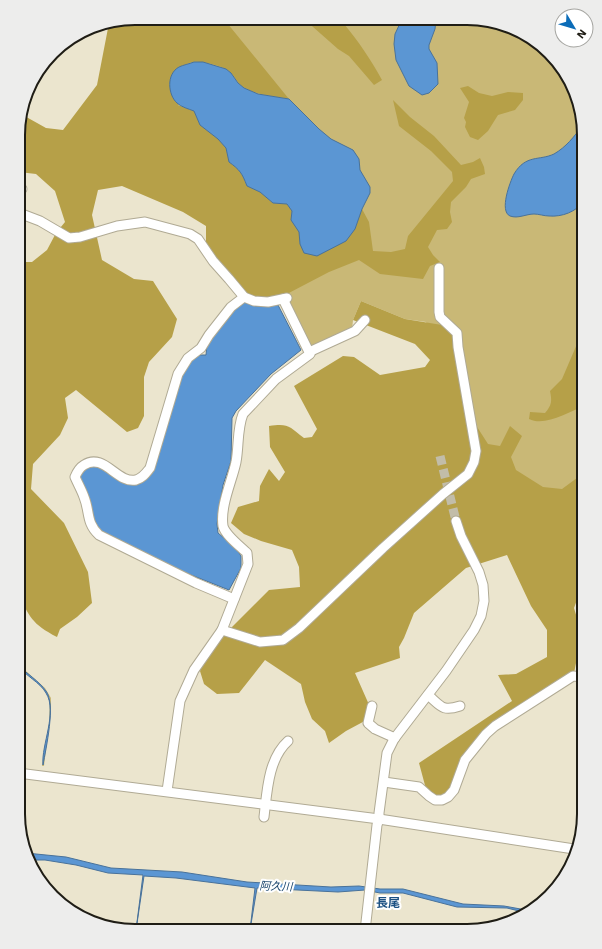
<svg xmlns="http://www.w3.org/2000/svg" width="602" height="949" font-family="'Work Sans','Noto Sans JP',sans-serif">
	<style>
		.green { fill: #c9b876 }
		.forest { fill: #b6a048 }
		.water { fill: #5b96d3; stroke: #49729a }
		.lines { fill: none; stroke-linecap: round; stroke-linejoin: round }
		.minor-tunnel { stroke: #c2bda9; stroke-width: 9; stroke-dasharray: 9 4.5; stroke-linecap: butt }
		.minor-casing { stroke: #b0aa94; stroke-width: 11 }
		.minor { stroke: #fff; stroke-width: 9 }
		.labels { text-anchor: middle; stroke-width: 4; stroke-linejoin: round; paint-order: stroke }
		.water-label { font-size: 11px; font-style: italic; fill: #18436b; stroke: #fff }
		.quarter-label { font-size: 12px; font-weight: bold; fill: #1b5082; stroke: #fff }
		.rim { fill: none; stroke: #1f1d15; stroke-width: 2 }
	</style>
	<rect width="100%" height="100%" fill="#ebe5ce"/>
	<!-- green -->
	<g class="green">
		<polygon points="179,18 482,19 538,42 575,90 584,135 584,522 495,476 426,322 405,319 361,301 353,320 352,330 310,347 189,109 178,105 169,84"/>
		<polygon points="18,664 45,688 51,698 51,708 44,766 42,766 49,726 50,699 45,689 24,671"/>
	</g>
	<!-- forest -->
	<g class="forest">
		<path d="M135 18H223L289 99C274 96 259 96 245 88 238 85 236 78 231 73 225 66 202 61 193 62 188 63 183 66 178 67V105L194 111 200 125 218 139 226 148 229 162C240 170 242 173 247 186L260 192 273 203 287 204 292 211 291 220 299 232 300 244 355 229 362 209 369 222 373 251 391 252 405 249 408 236 453 181 452 172 431 151 399 126 393 100 410 117 434 136 461 165 473 162 480 158 484 167 485 174 471 179 466 187 451 202 450 212 452 222 447 229 437 230 428 247 433 255 440 262 430 266 423 279 380 274 359 260 329 272 285 295 262 299 245 295 206 248V226L183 212 122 186 98 190 92 215 102 260 134 279 153 281 177 319 172 337 149 362 144 377V416L138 428 127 432 76 390 65 398 68 418 60 435 33 464 31 489 64 523 88 572 92 603 77 617 60 629 57 637C32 624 29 617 18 592L19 262H32L47 250 56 233 65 222 55 191 36 174 19 172V120L21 114 46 128 63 130 97 85 109 23Z"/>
		<path d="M304 19H330L334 24H344C359 42 371 60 382 80L374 85 349 56 338 49Z"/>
		<polygon points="468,86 479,93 492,96 508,92 523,93 523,100 515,110 498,115 488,131 478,140 470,137 465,127 466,122 464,118 469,102 460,88"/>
		<path d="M361 301 405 319 442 325 454 337 463 405 488 444 500 446 510 426 522 436 511 457 516 470 543 487 562 489 581 475 576 466 584 460V588L581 589 574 608 580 628 577 658 574 673 488 728 454 784 443 796 437 797 426 789 419 763 512 701 498 675 516 674 547 657V630L531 606 507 555 466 568 414 613 404 638 399 647 400 658 355 673 374 716 346 731 329 743 325 731 312 719 305 702 301 684 265 660 239 693 217 694 204 684 200 671 204 657 230 629 269 590 300 587 299 567 292 550 261 541 244 534 231 523 238 507 259 501 260 486 269 469 279 481 285 472 270 447 269 426C288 423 289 426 304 438L312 437 317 429 294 386 343 356 354 357 380 375 425 367 430 360 415 344 353 320Z"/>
		<path d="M584 334V406C568 412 545 427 529 419L530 412 545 413C552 405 552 401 550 391L562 379 580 337Z"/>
	</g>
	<!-- water -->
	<g class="water">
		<polygon points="402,19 436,19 435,29 429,45 429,49 437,63 438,84 429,93 422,95 409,86 396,60 394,44 395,34"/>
		<path d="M194 62H203L226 69 231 73 238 83 244 88 258 94 289 99 319 129 331 139 353 150 359 159 360 170 370 187V193L362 209 355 229 346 241 317 256 304 253 300 244 299 232 291 220 292 211 287 204 273 203 260 192 247 186C242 173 240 170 229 162L226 148 218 139 200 125 194 111C189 109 181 107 177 103 168 95 166 74 179 67 183 65 189 64 194 62Z"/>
		<path d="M582 126 584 135V201C576 212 562 217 549 216 544 216 539 214 534 214 526 214 518 219 510 216 499 211 510 182 514 174 526 154 539 161 554 154 566 147 574 137 582 126Z"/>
		<polygon points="245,302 256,306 278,305 301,350 271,374 236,411 232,418 231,461 223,485 217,524 218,533 236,548 241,556 241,568 229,590 156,561 99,535 79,482 80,471 91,463 142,481 182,372 196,355 206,355 207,344 227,314"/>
		<path d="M18 665C27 674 39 681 46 691 56 704 46 748 43 765 41 745 58 712 46 693 40 682 25 676 18 665Z"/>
		<polygon points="26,853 66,857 111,868 182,872 247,882 331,887 359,886 380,889 403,889 463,904 504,906 526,910 523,912 507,908 457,907 403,893 380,893 365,890 338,892 257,888 250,930 255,888 176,878 144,876 136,930 143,875 108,873 76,865 45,860 31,860 31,863 30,860 27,859"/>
	</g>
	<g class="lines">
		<!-- minor-tunnel -->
		<polyline class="minor-tunnel" points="440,456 456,521"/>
		<!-- minor casing -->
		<g class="minor-casing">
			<g id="minor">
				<polyline points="19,192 22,189"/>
				<polyline points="19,213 40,221 69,238 80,237 117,226 145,222 190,234 198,239 213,261 229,279 244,297 254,301 268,302 287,298"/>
				<polyline points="309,352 355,331 365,320"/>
				<path d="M234 599 196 583 99 535C86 523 90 512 84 497 82 491 78 484 75 477 77 472 79 468 84 465 104 452 117 484 136 480 143 478 146 473 150 468L178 374 188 358 201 348 209 335 231 307 244 297"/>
				<path d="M222 630 248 564 247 553C241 547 225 535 223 526 220 506 232 481 236 462 239 446 237 429 243 414L276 379 310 354 283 299"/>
				<path d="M428 695C441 706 442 712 460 706"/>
				<polyline points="372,706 368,723 375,729 395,738"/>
				<polyline points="18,773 379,819 574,849"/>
				<polyline points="384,782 419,787 429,796 435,800 442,800 448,797 454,790 465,760 486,734 495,726 573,676 584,677"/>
				<polyline points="167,791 180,701 194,670 222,630 260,642 283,640 299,628 383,548 443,494 468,474 474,462 476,451 458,347 457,333 440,317 439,312 439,268"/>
				<path d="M264 817C267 792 268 759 288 741"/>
				<polyline points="365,931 377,825 379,819 379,813 387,753 394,739 446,671 474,630 481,616 484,601 483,585 479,572 461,536 456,521"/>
			</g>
		</g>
		<!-- minor -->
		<use href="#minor" class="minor"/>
	</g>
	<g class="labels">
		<!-- water labels -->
		<g class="water-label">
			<text transform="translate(276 886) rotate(2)" y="4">阿久川</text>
		</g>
		<!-- quarter labels -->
		<g class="quarter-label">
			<text x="388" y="907">長尾</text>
		</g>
	</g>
	<!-- crop -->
	<path d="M0 0H602V949H0ZM135 25H467A110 110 0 0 1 577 135V814A110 110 0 0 1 467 924H135A110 110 0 0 1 25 814V135A110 110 0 0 1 135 25Z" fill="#ededec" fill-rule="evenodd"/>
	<path class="rim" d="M135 25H467A110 110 0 0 1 577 135V814A110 110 0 0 1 467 924H135A110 110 0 0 1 25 814V135A110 110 0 0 1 135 25Z"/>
	<!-- north arrow -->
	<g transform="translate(574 28) rotate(128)"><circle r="19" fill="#ffffff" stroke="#a5a5a1"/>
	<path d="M0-3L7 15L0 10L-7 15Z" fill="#0b6cb8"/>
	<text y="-6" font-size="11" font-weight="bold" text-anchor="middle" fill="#1f1d15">N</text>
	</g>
</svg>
